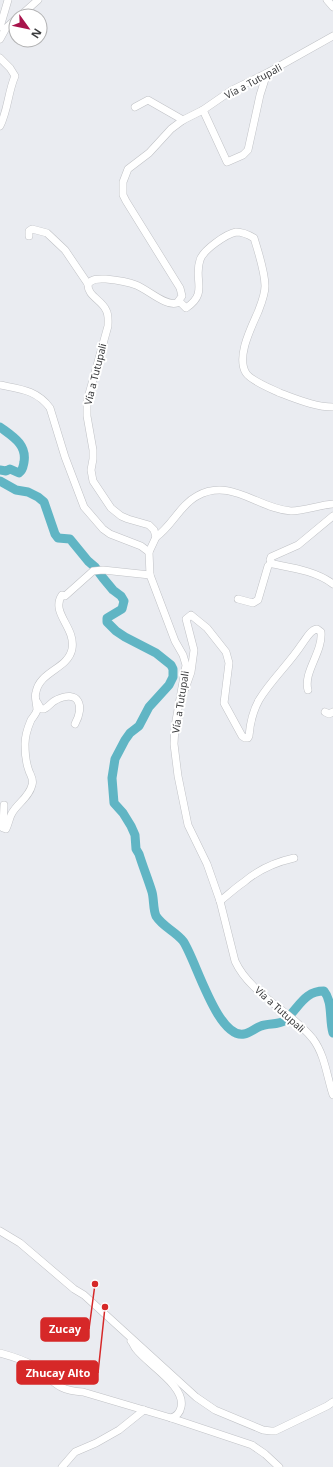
<svg xmlns="http://www.w3.org/2000/svg" width="333" height="1467" font-family="'Noto Sans',sans-serif">
	<style>
		.lines { fill: none; stroke-linecap: round; stroke-linejoin: round }
		.river { stroke: #60b5c4; stroke-width: 9 }
		.minor-casing { stroke: #c0c2c6; stroke-width: 8 }
		.minor { stroke: #fff; stroke-width: 7 }
		.labels { text-anchor: middle; stroke-width: 4; stroke-linejoin: round; paint-order: stroke }
		.street-label { font-size: 10px; fill: #3b3c3e; stroke: #fff }
		.leader { fill: none; stroke: #d62828; stroke-width: 1.5 }
		.callout-dot { fill: #d62828; stroke: #fff; stroke-width: 1.5 }
		.callout { fill: #d62828; stroke: #d62828; stroke-width: 1.5 }
		.callout-label { font-size: 11px; text-anchor: middle; font-weight: bold; fill: #fff }
	</style>
	<rect width="100%" height="100%" fill="#eaecf1"/>
	<g class="lines">
		<!-- river -->
		<g class="river">
			<path d="M0 427C12 436 27 444 24 462 23 467 23 470 19 473L10 469 6 471 0 470"/>
			<path d="M0 481 16 490 28 492 38 497 44 502 55 534 58 538 70 539 88 561 95 567 103 578 113 590 121 596 124 601 122 609 107 618V622L116 631 125 637 156 653 171 665 173 669V677L169 685 149 707 139 726 130 733 125 740 115 759 112 778 114 803 123 813 131 826 135 835 136 849 139 854C143 867 148 879 152 892 154 899 153 909 156 916 163 927 175 931 183 941 195 957 217 1039 244 1034 250 1033 255 1028 261 1026 268 1023 278 1025 284 1021 287 1019 289 1016 291 1014 301 1003 307 991 324 991 333 1002 329 1020 333 1033"/>
		</g>
		<!-- minor casing -->
		<g class="minor-casing">
			<g id="minor">
				<polyline points="327,0 333,7"/>
				<polyline points="20,16 38,0"/>
				<polyline points="0,27 8,0"/>
				<path d="M333 36 267 73 232 90 203 110 183 120 171 129 149 153 128 169 123 182V195L126 201 180 288 182 296 177 303C166 307 147 289 136 285 126 281 116 280 106 279 99 279 93 278 88 284 87 296 102 300 106 310 109 315 108 321 108 326L87 401V416L93 450V459L91 470 93 481 111 508 121 516 128 519 149 525 154 530 156 537 149 552 150 575 175 641 183 655 186 665 175 726 174 744 178 776 188 825 207 864 220 901 235 961C250 994 291 1011 313 1039 325 1055 327 1077 333 1095"/>
				<polyline points="0,39 6,28 16,19"/>
				<path d="M0 58 10 68 15 76C8 92 8 110 0 126"/>
				<polyline points="135,107 148,100 183,120"/>
				<polyline points="203,110 227,162 243,155 248,150 260,95 267,73"/>
				<polyline points="29,236 29,231 32,229 47,233 65,250 88,284"/>
				<path d="M179 301 186 308C209 293 193 280 200 260 203 250 226 234 236 232 243 232 249 235 254 238 258 251 265 272 265 286 265 295 261 304 258 312 251 328 236 357 246 373 251 381 272 389 280 393 297 399 315 407 333 407"/>
				<path d="M0 385C20 389 37 390 50 408L65 457 84 507 103 529 110 534 141 546 149 552"/>
				<path d="M333 516 298 545 271 557 270 560 273 564C293 568 316 571 333 584"/>
				<path d="M156 537C172 526 180 505 197 496 231 477 258 509 291 511 305 511 319 505 333 504"/>
				<polyline points="238,599 253,603 258,600 268,566 271,563"/>
				<path d="M185 689 191 672 194 650 186 619 191 615 207 628 226 652 229 663 224 703 242 736 245 738H248L249 736C250 723 253 711 259 700 271 680 289 664 302 644 306 639 310 630 317 629L321 632C323 652 303 672 308 690"/>
				<path d="M37 702 41 709H44C49 707 51 702 56 700 79 689 85 706 75 724"/>
				<polyline points="325,712 329,714 333,712"/>
				<path d="M4 805 3 826V828L6 829C8 825 9 820 11 815 16 804 29 798 32 785 34 780 31 776 29 771 26 763 25 752 25 744 25 737 28 727 31 720 33 717 36 714 37 710 37 704 34 697 36 692 40 671 68 669 72 649 76 627 50 613 62 595L65 596 93 571 103 570 150 575"/>
				<path d="M220 901C228 895 235 888 244 882 258 870 276 862 294 858"/>
				<polyline points="0,1231 20,1243 74,1289 84,1295 196,1397 215,1410 263,1430 271,1431 275,1431 327,1406 333,1402"/>
				<path d="M0 1353C11 1356 22 1359 32 1365 54 1378 52 1390 83 1392L171 1418C177 1416 180 1413 181 1407 186 1386 147 1364 136 1349 134 1347 133 1343 131 1341"/>
				<polyline points="171,1418 252,1445 265,1454 279,1467"/>
				<polyline points="62,1467 75,1452 96,1443 119,1430 144,1410"/>
			</g>
		</g>
		<!-- minor -->
		<use href="#minor" class="minor"/>
	</g>
	<g class="labels">
		<!-- street labels -->
		<g class="street-label">
			<text transform="translate(253 81) rotate(-28)" y="4">Vía a Tutupali</text>
			<text transform="translate(95 374) rotate(-76)" y="4">Vía a Tutupali</text>
			<text transform="translate(180 702) rotate(-81)" y="4">Vía a Tutupali</text>
			<text transform="translate(280 1009) rotate(42)" y="4">Vía a Tutupali</text>
		</g>
	</g>
	<!-- callouts -->
	<path class="leader" d="M95 1284L89 1329M105 1307L98 1373"/>
	<g class="callout-dot">
		<circle cx="95" cy="1284" r="4"/>
		<circle cx="105" cy="1307" r="4"/>
	</g>
	<g class="callout">
		<rect x="41" y="1318" width="48" height="23" rx="4"/>
		<rect x="17" y="1361" width="81" height="23" rx="4"/>
	</g>
	<g class="callout-label">
		<text x="65" y="1333">Zucay</text>
		<text x="58" y="1377">Zhucay Alto</text>
	</g>
	<!-- north arrow -->
	<g transform="translate(28 28) rotate(123)"><circle r="19" fill="#ffffff" stroke="#b1b1b2"/>
	<path d="M0-3L7 15L0 10L-7 15Z" fill="#a8144c"/>
	<text y="-6" font-size="11" font-weight="bold" text-anchor="middle" fill="#3b3c3e">N</text>
	</g>
</svg>
